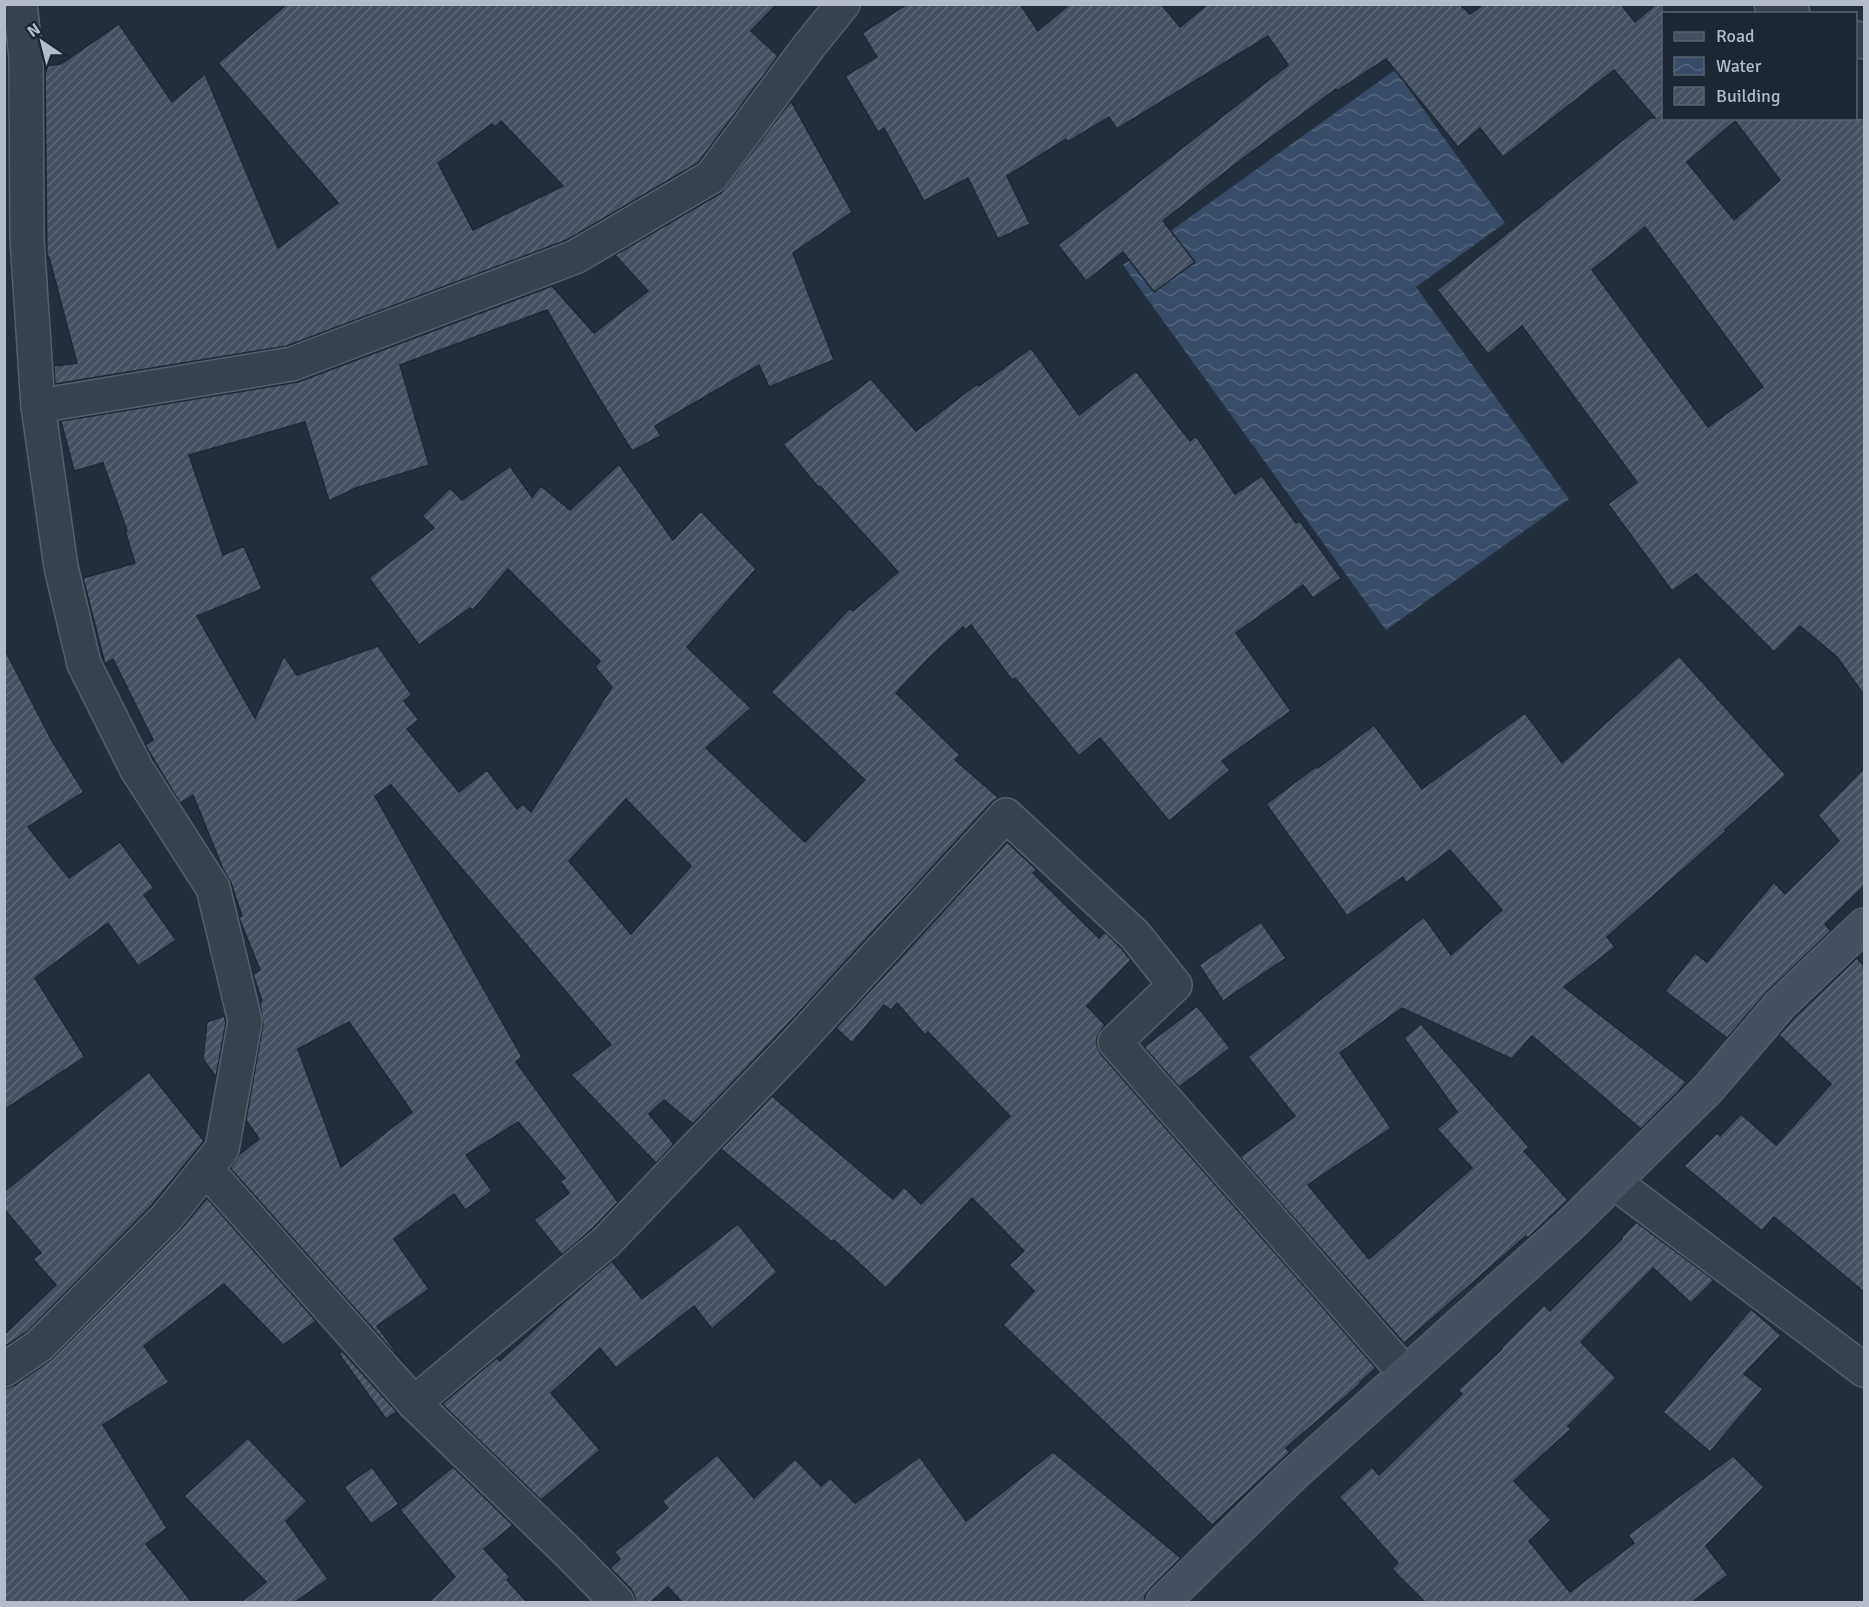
<svg xmlns="http://www.w3.org/2000/svg" width="1869" height="1607" font-family="Signika,sans-serif">
	<style>
		.water { fill: url(#water-waves) }
		.building { fill: url(#building-hatch); stroke: #1f2835; stroke-width: 1.5; fill-rule: evenodd }
		.lines { fill: none; stroke-linecap: round; stroke-linejoin: round }
		.street-casing { stroke: #565f6c; stroke-width: 36 }
		.secondary-casing { stroke: #565f6c; stroke-width: 36 }
		.street { stroke: #38414e; stroke-width: 33 }
		.secondary { stroke: #465061; stroke-width: 33 }
	</style>
	<defs>
		<pattern id="water-waves" width="16" height="10" patternUnits="userSpaceOnUse" patternTransform="scale(1.5)"><rect width="16" height="10" fill="#394c67"/><path d="M0 5q4-4 8 0t8 0" fill="none" stroke="#53647b"/></pattern>
		<pattern id="building-hatch" width="6" height="6" patternUnits="userSpaceOnUse" patternTransform="scale(1.5)"><rect width="6" height="6" fill="#455162"/><path d="M-1 1l2-2M0 6l6-6M5 7l2-2" fill="none" stroke="#5d6877"/></pattern>
	</defs>
	<rect width="100%" height="100%" fill="#242f3e"/>
	<!-- water -->
	<polygon class="water" points="1395,70 1505,223 1416,287 1569,499 1386,630 1123,265"/>
	<!-- building -->
	<g class="building">
		<path d="M287 4H777L751 31 778 56 698 163 567 240 287 346 55 384 54 366 77 363 49 257 47 258 45 66 61 64 119 24 172 102 205 74 278 248 338 203 218 63ZM501 121 563 186 473 230 438 163 492 124 495 127Z"/>
		<path d="M907 4H1020L1038 31 1070 4H1161L1180 27 1208 4H1459L1470 14 1484 4H1621L1635 22 1656 4H1664V118H1864V695L1837 657 1800 626 1774 652 1696 574 1672 591 1608 504 1637 482 1522 326 1488 354 1437 290 1650 118H1655L1614 70 1503 157 1480 128 1458 147 1386 59 1337 91 1336 89 1242 159 1163 221 1195 262 1154 292 1123 252 1086 281 1058 245 1288 65 1268 36 1117 129 1109 117 1068 142 1066 139 1007 176 1030 224 998 239 968 178 924 201 884 128 878 132 845 76 877 57 862 33ZM1735 121 1780 180 1734 220 1687 162ZM1645 227 1763 387 1708 427 1592 270Z"/>
		<path d="M791 101 852 212 793 253 834 360 769 387 759 365 655 426 661 436 632 451 594 390 547 310 400 365 429 465 356 488 329 501 305 422 189 455 223 555 244 546 262 589 197 616 255 718 284 656 297 675 378 646 412 695 404 701 419 720 407 729 459 792 487 770 517 809 523 804 531 812 612 687 595 667 600 661 508 569 473 610 470 608 419 645 369 578 434 528 422 516 450 488 462 500 510 466 532 497 541 486 570 510 619 464 673 540 701 511 756 569 687 647 751 708 706 748 805 842 865 780 771 692 850 608 853 611 898 572 820 486 818 487 783 444 871 379 916 431 977 384 979 386 1031 348 1079 415 1136 371 1190 441 1196 436 1235 494 1262 476 1296 523 1300 521 1341 578 1313 598 1303 585 1236 633 1291 711 1222 761 1230 770 1169 821 1100 738 1079 756 1015 678 1012 680 971 625 966 630 963 627 930 657 896 693 960 755 955 760 999 798 992 802 776 1037 693 1124 664 1100 649 1114 674 1144 656 1163 571 1075 611 1045 391 785 375 796 522 1057 516 1062 618 1202 593 1228 562 1255 534 1220 569 1193 560 1181 565 1178 518 1122 466 1155 492 1191 465 1210 454 1194 394 1239 429 1289 377 1326 407 1367 230 1168 240 1154 259 1139 246 1120 263 1024 260 1002 262 1001 253 974 260 970 241 923 239 917 242 916 231 883 223 869 193 795 180 803 145 745 153 740 113 659 105 664 83 578 135 563 125 531H127L103 463 74 471 61 421 298 382 552 286 594 333 648 291 615 255 721 193ZM626 799 691 866 631 934 569 861ZM349 1022 412 1112 341 1167 298 1049Z"/>
		<polygon points="4,648 52,741 84,792 28,827 69,878 120,842 154,888 144,895 176,940 138,966 108,923 35,978 85,1057 4,1110"/>
		<polygon points="1679,656 1786,775 1725,830 1726,831 1607,937 1615,947 1564,987 1686,1082 1678,1092 1641,1129 1532,1036 1512,1059 1402,1008 1340,1053 1391,1128 1308,1185 1369,1259 1472,1168 1437,1129 1457,1112 1404,1038 1421,1024 1529,1147 1524,1151 1568,1200 1528,1238 1526,1236 1404,1343 1240,1157 1295,1116 1248,1057 1424,917 1451,955 1502,910 1450,850 1406,883 1403,877 1347,916 1266,804 1317,766 1318,768 1374,725 1422,789 1525,713 1562,763"/>
		<polygon points="1864,768 1864,886 1825,924 1831,931 1767,992 1727,1038 1665,991 1695,953 1707,962 1774,882 1785,894 1839,841 1818,815"/>
		<polygon points="1007,842 1037,870 1033,873 1099,938 1105,932 1121,948 1131,960 1087,1006 1105,1025 1097,1037 1097,1046 1101,1054 1376,1368 1360,1382 1361,1383 1286,1448 1290,1452 1212,1525 1003,1325 1034,1291 1009,1265 1024,1251 972,1198 886,1288 834,1240 832,1242 721,1149 772,1096 893,1199 904,1187 921,1204 1010,1116 928,1032 925,1035 897,1003 891,1010 884,1005 852,1043 836,1028"/>
		<polygon points="1261,922 1286,958 1223,1001 1199,965"/>
		<polygon points="1857,958 1864,966 1864,1292 1774,1217 1762,1231 1684,1166 1717,1133 1720,1136 1741,1114 1776,1145 1831,1084 1779,1035 1794,1018"/>
		<polygon points="1197,1006 1230,1048 1179,1087 1144,1047"/>
		<polygon points="224,1016 226,1022 216,1077 203,1059 207,1022"/>
		<polygon points="149,1072 204,1141 152,1205 27,1332 4,1347 4,1335 56,1285 33,1259 41,1253 4,1209 4,1192"/>
		<polygon points="207,1198 316,1321 283,1345 224,1284 144,1346 169,1382 103,1425 167,1528 146,1544 192,1602 4,1602 4,1389 15,1385 52,1359 179,1231"/>
		<polygon points="1636,1222 1714,1280 1691,1303 1653,1268 1581,1342 1616,1378 1568,1426 1571,1429 1514,1481 1551,1520 1529,1541 1570,1592 1634,1543 1628,1535 1733,1456 1764,1487 1706,1546 1728,1575 1692,1602 1425,1602 1392,1569 1398,1563 1339,1497 1372,1467 1379,1475 1462,1394 1458,1390 1502,1349 1501,1348 1544,1305 1550,1311 1622,1239 1621,1238"/>
		<polygon points="738,1224 777,1272 712,1329 694,1306 616,1368 600,1348 551,1393 600,1450 541,1500 442,1404 497,1358 500,1361 564,1302 612,1261 642,1299"/>
		<polygon points="1751,1309 1781,1335 1744,1374 1763,1389 1710,1452 1663,1412"/>
		<polygon points="342,1351 397,1412 386,1419 339,1354"/>
		<polygon points="248,1438 307,1501 286,1521 328,1579 295,1602 241,1602 266,1582 184,1496"/>
		<polygon points="1053,1452 1181,1558 1150,1589 1145,1596 1145,1602 682,1602 668,1587 651,1602 635,1602 635,1597 631,1589 610,1568 620,1559 615,1552 668,1508 662,1501 717,1455 754,1498 795,1459 821,1486 830,1478 855,1503 920,1457 966,1521"/>
		<polygon points="372,1467 399,1504 371,1524 344,1487"/>
		<polygon points="453,1467 513,1525 484,1549 510,1577 507,1580 527,1602 429,1602 455,1577 400,1510"/>
	</g>
	<g class="lines">
		<!-- street casing -->
		<g class="street-casing">
			<g id="street">
				<polyline points="1771,4 1793,14"/>
				<polyline points="1856,38 1864,42"/>
				<polyline points="38,406 292,364 575,257 711,177 809,46 843,4"/>
				<polyline points="206,1169 414,1403"/>
				<polyline points="1614,1182 1864,1370"/>
				<polyline points="4,1370 39,1346 166,1218 222,1149 245,1021 213,888 136,768 84,664 61,567 38,406 27,239 26,57 20,4"/>
				<polyline points="617,1602 569,1553 414,1403 606,1242 790,1050 1006,815 1135,935 1175,985 1115,1042 1405,1373"/>
			</g>
		</g>
		<!-- secondary casing -->
		<g class="secondary-casing">
			<polyline id="secondary" points="1163,1602 1294,1474 1568,1227 1707,1090 1780,1005 1864,925"/>
		</g>
		<!-- street -->
		<use href="#street" class="street"/>
		<!-- secondary -->
		<use href="#secondary" class="secondary"/>
	</g>
	<!-- border -->
	<rect width="1869" height="1607" fill="none" stroke="#b4bcc9" stroke-width="12"/>
	<!-- legend -->
	<rect x="1662" y="12" width="195" height="108" fill="#1d2633" stroke="#59626f" stroke-width="1.5"/>
	<rect x="1674" y="32" width="30" height="9" fill="#465061" stroke="#59626f" stroke-width="1.5"/>
	<text x="1716" y="42" font-size="18" fill="#b4bcc9">Road</text>
	<rect x="1674" y="57" width="30" height="18" fill="url(#water-waves)" stroke="#59626f" stroke-width="1.5"/>
	<text x="1716" y="72" font-size="18" fill="#b4bcc9">Water</text>
	<rect x="1674" y="87" width="30" height="18" fill="url(#building-hatch)" stroke="#59626f" stroke-width="1.5"/>
	<text x="1716" y="102" font-size="18" fill="#b4bcc9">Building</text>
	<!-- north arrow -->
	<g transform="translate(42 42) rotate(325)" stroke="#1d2633" stroke-width="4.5" paint-order="stroke">
	<path d="M0-4.5L10 22L0 15L-10 22Z" fill="#b4bcc9"/>
	<text y="-9" font-size="16" font-weight="bold" text-anchor="middle" fill="#b4bcc9">N</text>
	</g>
</svg>
